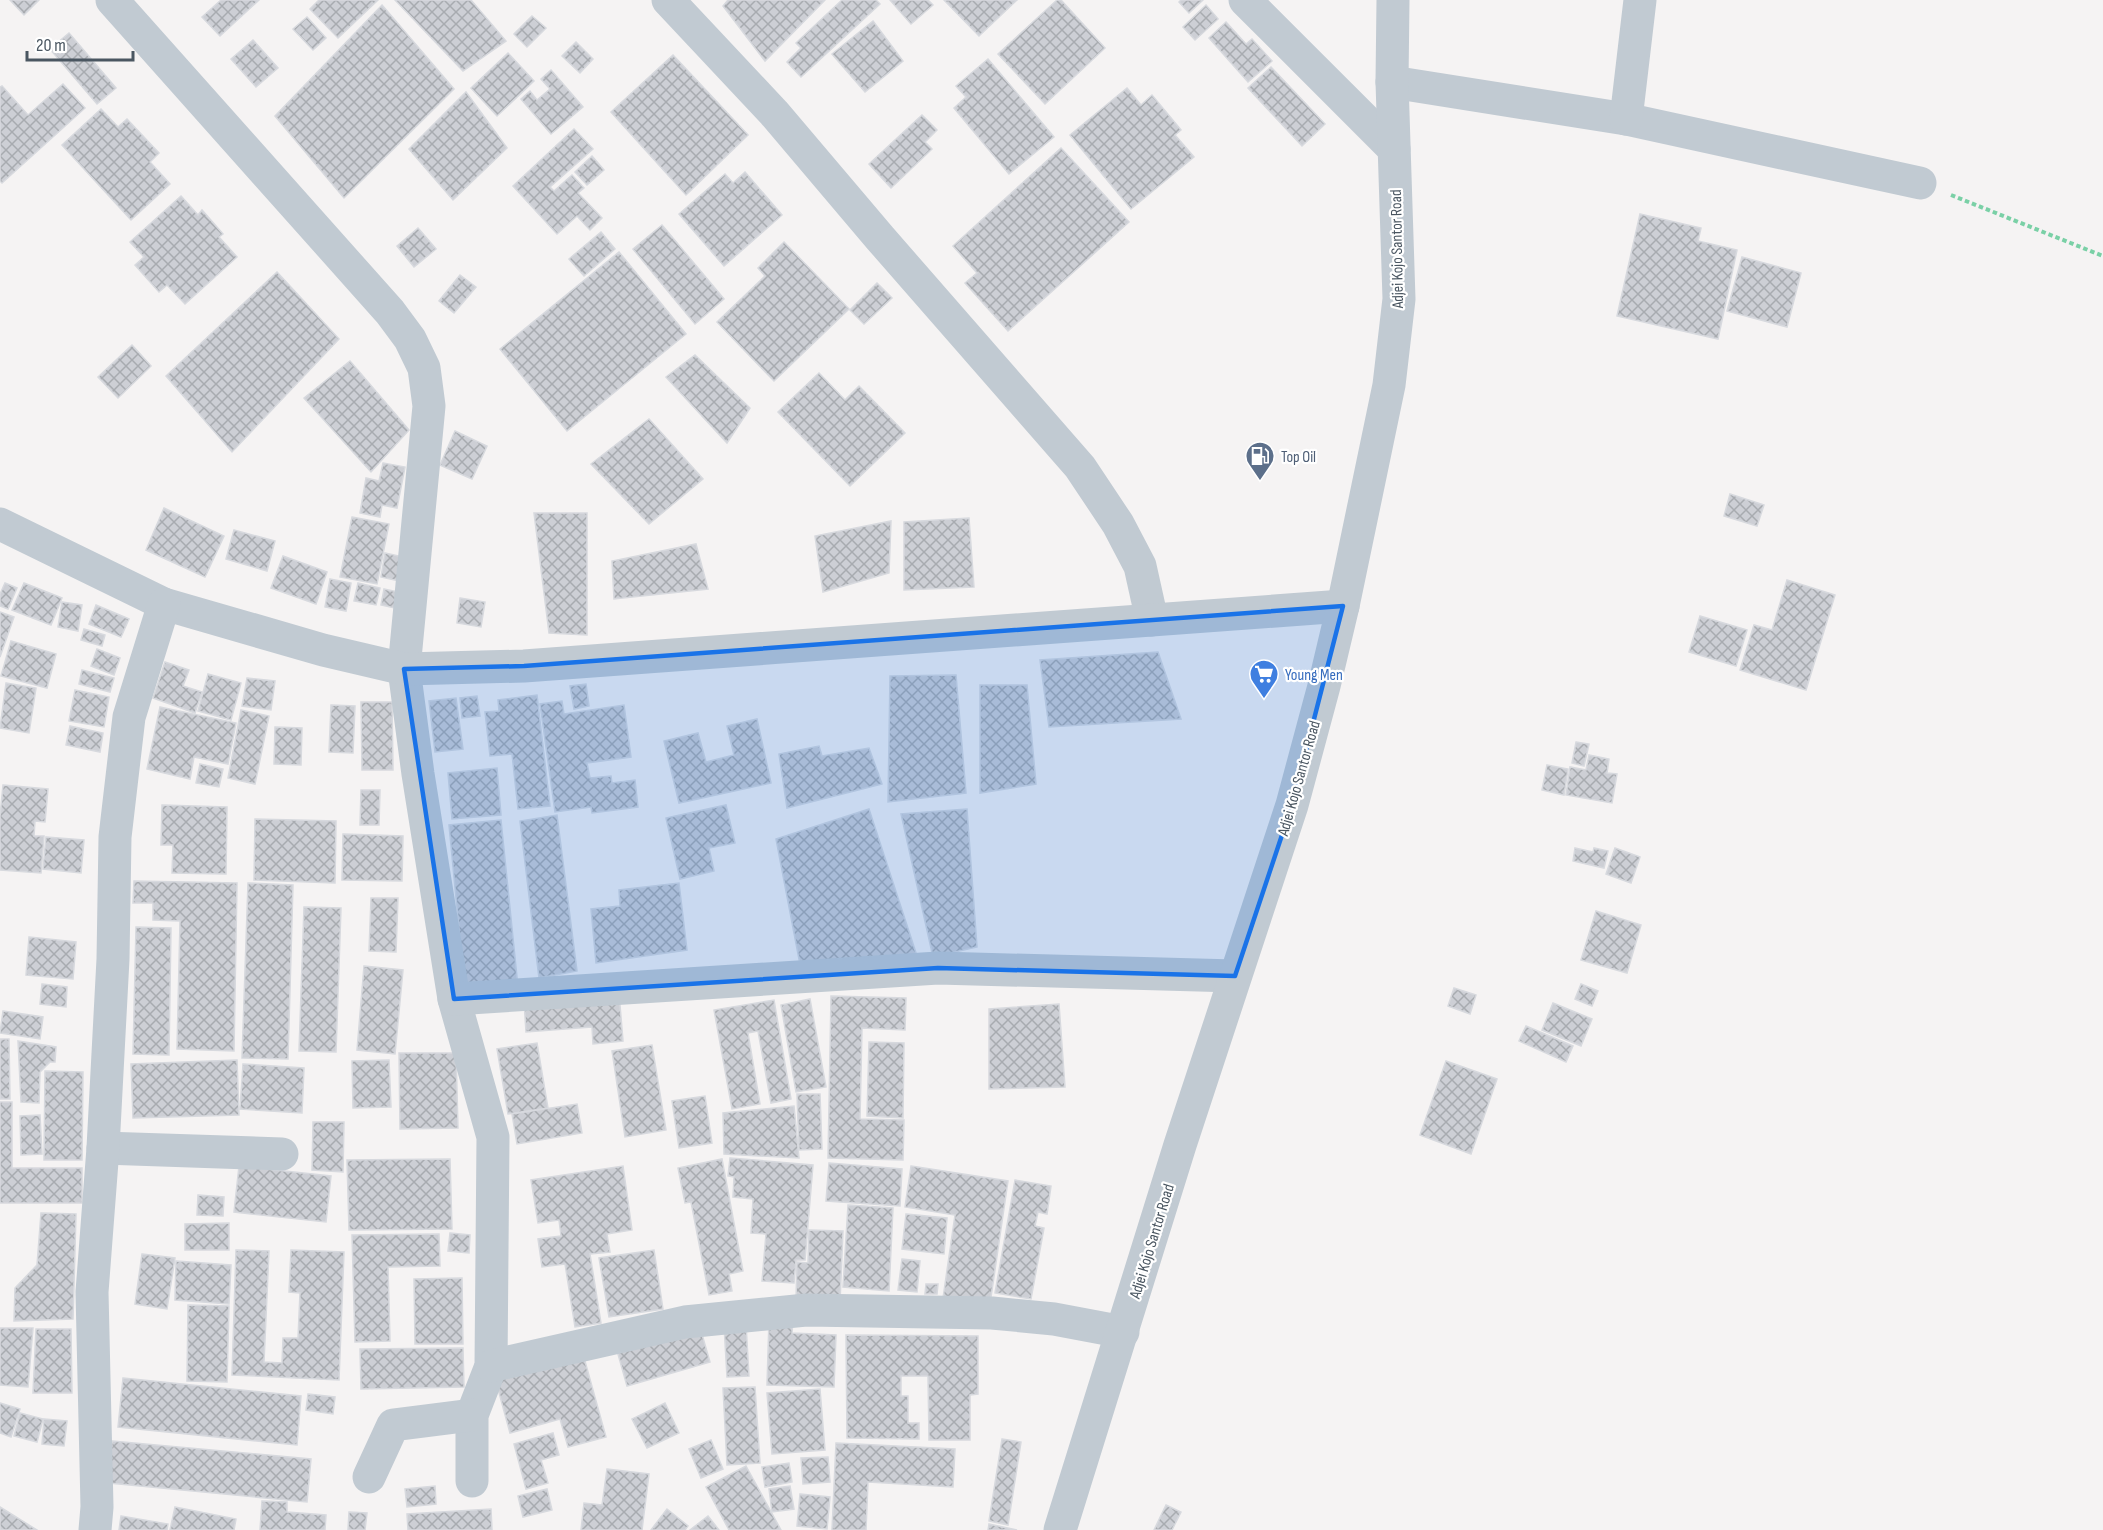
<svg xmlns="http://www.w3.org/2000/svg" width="2103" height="1530" font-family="'Sofia Sans Condensed',sans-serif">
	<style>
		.building { fill: url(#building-cross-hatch); stroke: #d7d9de; stroke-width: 1.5 }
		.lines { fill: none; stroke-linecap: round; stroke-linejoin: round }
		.path { stroke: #7ad0a6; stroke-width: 4; stroke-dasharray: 4.5 3; stroke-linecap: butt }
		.minor { stroke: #c1cad2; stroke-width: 33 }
		.marked { fill: #1a73e8; fill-opacity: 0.2; stroke: #1a73e8; stroke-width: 4.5; stroke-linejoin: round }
		.labels { text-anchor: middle; stroke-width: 4.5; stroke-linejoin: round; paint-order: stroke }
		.street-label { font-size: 16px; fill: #4a5661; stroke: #fff }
		.service-label { font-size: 16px; fill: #4e5e75; stroke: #fff; text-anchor: start }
		.shop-label { font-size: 16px; fill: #366cbe; stroke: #fff; text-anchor: start }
	</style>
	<defs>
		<pattern id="building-cross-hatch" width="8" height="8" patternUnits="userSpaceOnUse" patternTransform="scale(1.5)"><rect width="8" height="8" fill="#cdcfd5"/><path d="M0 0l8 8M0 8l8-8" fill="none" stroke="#a8abb0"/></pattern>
	</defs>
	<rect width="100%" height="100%" fill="#f5f3f3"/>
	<!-- building -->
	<g class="building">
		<polygon points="10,0 39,0 24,15"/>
		<polygon points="221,0 259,0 220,36 202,17"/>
		<polygon points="319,0 378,0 338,38 310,9"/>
		<polygon points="395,0 471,0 506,41 463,71"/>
		<polygon points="728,0 825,0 765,61 723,6"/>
		<polygon points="842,0 876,0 880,4 801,77 787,62 801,48 796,43"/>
		<polygon points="890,0 928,0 933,5 911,24"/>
		<polygon points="944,0 1017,0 979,36"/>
		<polygon points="1057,0 1061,0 1105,48 1045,104 998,54"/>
		<polygon points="1181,0 1203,0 1189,13 1179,2"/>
		<polygon points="382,5 454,89 344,198 275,116"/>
		<polygon points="1206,5 1218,19 1195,40 1183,27"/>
		<polygon points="532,16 546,28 527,47 514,34"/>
		<polygon points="307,17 326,38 313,50 293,29"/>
		<polygon points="873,21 903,61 865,92 832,54"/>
		<polygon points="1226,22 1246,44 1252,39 1272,61 1248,82 1209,38"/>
		<polygon points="69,33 116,88 97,104 50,49"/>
		<polygon points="253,40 278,68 256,87 231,59"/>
		<polygon points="576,42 593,59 580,73 562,56"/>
		<polygon points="508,53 534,81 497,116 471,88"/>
		<polygon points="673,55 748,135 686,195 611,112"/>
		<polygon points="988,59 1054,137 1009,174 954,108 966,97 956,86"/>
		<polygon points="1271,67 1325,124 1302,146 1248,88"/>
		<polygon points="551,70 583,107 551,134 521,99 530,91 537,100 550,89 541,79"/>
		<polygon points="63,84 85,108 2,183 0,181 0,87 2,86 28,115"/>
		<polygon points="1127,88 1141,105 1152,95 1181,130 1175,135 1194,157 1131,209 1070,135"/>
		<polygon points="466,92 507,148 453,200 409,149"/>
		<polygon points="101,109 118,127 127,119 159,153 150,162 170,184 131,220 62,145"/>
		<polygon points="922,115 937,130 925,142 932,149 891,188 869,164"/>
		<polygon points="574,129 593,149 550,187 554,191 572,175 584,188 578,193 602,218 590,230 577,216 557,234 513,186"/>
		<polygon points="1061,148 1129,222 1008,331 965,283 977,273 953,246"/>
		<polygon points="592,156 604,170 587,185 575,172"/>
		<polygon points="745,172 782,215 724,266 679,214 725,174 733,183"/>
		<polygon points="181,196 198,215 202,210 223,234 219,237 237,257 185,304 167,285 159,292 135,265 144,257 130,242"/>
		<polygon points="1640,214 1701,228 1698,241 1737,250 1718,339 1617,316"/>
		<polygon points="662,225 724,299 695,324 633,249"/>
		<polygon points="418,228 436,249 414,267 397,246"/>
		<polygon points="601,232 615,249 584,276 569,259"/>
		<polygon points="784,242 849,309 774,381 717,322 765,276 758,268"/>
		<polygon points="619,252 686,334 567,431 500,349"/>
		<polygon points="1742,257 1801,273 1787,327 1727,311"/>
		<polygon points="277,272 339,339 232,452 166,376"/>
		<polygon points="460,275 476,287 454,313 439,301"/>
		<polygon points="877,283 892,298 864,324 850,310"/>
		<polygon points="132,345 151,366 118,398 98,377"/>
		<polygon points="695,355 750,408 727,443 666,377"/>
		<polygon points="350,361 409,430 371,472 304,398"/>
		<polygon points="819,373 845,400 859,386 905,433 850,486 778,412"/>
		<polygon points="649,419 703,479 649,524 591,464"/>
		<polygon points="455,431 487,446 472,479 440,465"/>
		<polygon points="383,463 405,467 397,508 382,505 380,517 360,513 366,478 379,481"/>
		<polygon points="1730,494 1764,505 1757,526 1724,516"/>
		<polygon points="164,508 224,536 205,577 146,550"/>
		<polygon points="534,513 587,513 587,635 549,633"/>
		<polygon points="352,517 389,524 377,584 340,577"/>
		<polygon points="969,518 974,587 904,590 904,522"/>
		<polygon points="891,521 889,573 823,592 815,536"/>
		<polygon points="234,530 275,541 267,571 226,559"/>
		<polygon points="696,544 708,589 614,599 612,561"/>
		<polygon points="385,553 408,558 404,582 381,577"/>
		<polygon points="283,556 327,572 316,604 271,588"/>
		<polygon points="330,579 351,583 346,611 325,607"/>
		<polygon points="1787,580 1835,595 1806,690 1740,670 1754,625 1772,630"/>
		<polygon points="5,583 17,588 8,609 0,606 0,594"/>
		<polygon points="24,583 62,598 51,625 12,610"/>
		<polygon points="358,583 380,588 376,605 354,601"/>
		<polygon points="384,589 403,593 400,609 381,605"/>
		<polygon points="460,598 485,602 481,627 457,623"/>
		<polygon points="62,602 82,605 78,631 58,627"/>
		<polygon points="96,605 129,619 121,637 89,624"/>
		<polygon points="0,612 14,617 0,657"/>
		<polygon points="1700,616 1747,630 1736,666 1689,652"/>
		<polygon points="84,629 105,635 102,646 81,640"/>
		<polygon points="11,641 56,654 47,688 1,676"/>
		<polygon points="97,649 120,658 114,675 91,666"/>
		<polygon points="1158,652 1181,719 1049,727 1040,660"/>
		<polygon points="165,662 189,670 183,686 202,692 195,713 153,698"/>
		<polygon points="82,670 114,678 110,692 79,684"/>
		<polygon points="208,674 241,683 231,720 198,711"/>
		<polygon points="956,675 966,793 888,802 890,676"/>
		<polygon points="247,678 275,681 271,710 242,706"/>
		<polygon points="6,683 36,688 29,733 0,728"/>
		<polygon points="586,684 589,706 574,709 570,686"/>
		<polygon points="980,685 1027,685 1036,784 980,793"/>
		<polygon points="75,690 109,697 104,727 69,721"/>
		<polygon points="537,695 550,806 518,809 512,754 490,756 485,712 499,711 498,700"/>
		<polygon points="477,696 480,716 462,718 460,698"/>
		<polygon points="456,698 463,749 435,752 429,701"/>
		<polygon points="562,701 564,714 624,705 631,757 587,763 590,778 611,776 612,783 635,780 638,807 592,813 591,807 555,812 540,704"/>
		<polygon points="361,702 392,702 393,770 362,770"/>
		<polygon points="331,705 355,706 353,753 329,752"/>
		<polygon points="160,707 236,723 228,764 194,757 190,779 147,769"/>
		<polygon points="241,710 269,716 255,784 228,778"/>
		<polygon points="757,719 771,783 679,803 664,741 698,733 706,762 734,755 727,726"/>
		<polygon points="70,726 103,733 100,752 66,745"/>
		<polygon points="275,727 302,728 301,765 274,764"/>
		<polygon points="1576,742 1589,744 1584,766 1572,763"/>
		<polygon points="819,746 822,756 869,748 882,784 787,808 779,754"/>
		<polygon points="1589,755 1609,759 1607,773 1617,774 1612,803 1566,795 1570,767 1586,770"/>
		<polygon points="200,764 223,769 219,787 196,783"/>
		<polygon points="1547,765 1568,769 1564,795 1542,790"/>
		<polygon points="497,768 501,815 452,819 448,773"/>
		<polygon points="3,785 48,789 45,822 35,821 34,836 44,836 41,873 0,870 0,816"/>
		<polygon points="361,790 380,790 379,825 360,825"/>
		<polygon points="162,805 227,807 226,874 172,873 173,845 161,845"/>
		<polygon points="726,805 735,843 709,848 714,871 680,879 666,818"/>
		<polygon points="869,809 917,956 802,975 776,839"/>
		<polygon points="967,809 977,947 933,957 901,814"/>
		<polygon points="557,815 577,971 539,978 520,821"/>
		<polygon points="255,819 336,821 335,883 254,880"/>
		<polygon points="501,820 518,987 465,992 449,825"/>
		<polygon points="343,834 403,836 402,881 342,880"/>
		<polygon points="46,837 84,840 81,873 43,869"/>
		<polygon points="1575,848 1593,852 1594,848 1608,851 1604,868 1573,861"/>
		<polygon points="1615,848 1640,857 1631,883 1606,874"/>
		<polygon points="134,881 237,883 234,1051 177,1049 180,921 153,920 153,903 133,903"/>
		<polygon points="248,883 293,885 288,1059 242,1058"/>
		<polygon points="679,883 687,950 596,963 591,909 620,906 619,890"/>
		<polygon points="371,898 398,898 396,952 369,951"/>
		<polygon points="304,907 341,908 336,1052 299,1051"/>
		<polygon points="1596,911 1641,925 1627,973 1581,960"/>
		<polygon points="136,927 171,928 169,1055 133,1054"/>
		<polygon points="29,937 76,942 73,979 26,975"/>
		<polygon points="364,966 403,970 395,1054 357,1050"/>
		<polygon points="42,984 67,987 66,1007 40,1004"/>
		<polygon points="1581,984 1598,991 1592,1006 1575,999"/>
		<polygon points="1454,988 1476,995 1470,1014 1448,1006"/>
		<polygon points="619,993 623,1041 593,1044 592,1027 526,1032 524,1001"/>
		<polygon points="831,996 906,998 905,1030 862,1028 860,1119 904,1120 903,1160 828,1158"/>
		<polygon points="810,999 826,1087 796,1092 781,1005"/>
		<polygon points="774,1000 791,1099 771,1103 758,1031 748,1033 760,1104 732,1109 714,1010"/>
		<polygon points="1553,1003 1592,1019 1581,1046 1542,1030"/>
		<polygon points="1059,1004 1065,1087 989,1089 989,1009"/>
		<polygon points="3,1011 43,1017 40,1039 0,1033"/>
		<polygon points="1526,1026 1573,1046 1566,1062 1519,1041"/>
		<polygon points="0,1039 9,1039 10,1099 0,1099"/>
		<polygon points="18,1041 56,1047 55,1062 50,1062 40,1072 39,1103 21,1102"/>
		<polygon points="869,1042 904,1043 903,1118 867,1116"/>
		<polygon points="537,1043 548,1108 508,1114 497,1049"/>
		<polygon points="652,1045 666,1130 625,1137 612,1051"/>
		<polygon points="399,1053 456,1053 458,1128 400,1129"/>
		<polygon points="237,1060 239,1115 133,1118 131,1064"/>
		<polygon points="389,1060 391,1107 353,1108 352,1061"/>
		<polygon points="1446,1061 1497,1079 1471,1154 1420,1135"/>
		<polygon points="243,1064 304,1068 302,1113 240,1109"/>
		<polygon points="45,1071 83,1072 82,1160 44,1160"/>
		<polygon points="797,1094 820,1094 822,1149 799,1150"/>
		<polygon points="705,1096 712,1143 679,1148 672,1101"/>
		<polygon points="0,1102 12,1102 12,1168 82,1168 82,1203 0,1203"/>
		<polygon points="577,1104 582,1133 517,1144 512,1114"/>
		<polygon points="794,1106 799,1158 724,1154 723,1113"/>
		<polygon points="40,1115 42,1154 21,1155 20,1116"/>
		<polygon points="313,1122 344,1122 343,1172 312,1170"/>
		<polygon points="730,1158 813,1165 805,1260 796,1260 794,1283 762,1281 766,1234 751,1233 753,1199 733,1197 734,1177 728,1176"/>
		<polygon points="450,1159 452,1229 349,1230 347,1160"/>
		<polygon points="722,1159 743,1271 729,1274 732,1291 709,1295 691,1202 685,1203 678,1168"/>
		<polygon points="829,1163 902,1169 900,1206 826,1201"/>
		<polygon points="239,1166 331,1176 326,1222 234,1212"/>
		<polygon points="623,1166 632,1230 607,1234 610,1252 590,1254 601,1323 575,1327 565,1264 542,1267 538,1239 561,1236 559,1220 538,1223 531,1180"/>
		<polygon points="911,1166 1008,1181 990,1304 943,1298 955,1215 905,1207"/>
		<polygon points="1015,1180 1051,1186 1047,1214 1038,1212 1035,1226 1044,1228 1031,1299 995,1293"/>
		<polygon points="198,1195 224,1197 223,1216 197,1215"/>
		<polygon points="848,1205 893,1208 889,1291 843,1287"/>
		<polygon points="41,1213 76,1214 73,1319 14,1321 15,1288 37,1265"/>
		<polygon points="906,1214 947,1218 944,1254 902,1249"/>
		<polygon points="229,1223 229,1250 185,1250 185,1224"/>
		<polygon points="809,1230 843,1231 840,1302 796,1300 797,1262 808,1263"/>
		<polygon points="450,1233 470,1235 469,1253 448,1251"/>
		<polygon points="439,1234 440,1266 388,1267 390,1341 355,1342 352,1235"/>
		<polygon points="236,1250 269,1251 264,1362 282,1363 283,1338 298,1338 300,1293 289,1292 291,1250 344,1252 339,1380 232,1375"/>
		<polygon points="654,1250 663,1309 609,1317 599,1258"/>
		<polygon points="142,1254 175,1258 167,1309 135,1304"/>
		<polygon points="902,1259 920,1261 917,1292 898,1290"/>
		<polygon points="176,1261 231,1265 229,1304 175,1300"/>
		<polygon points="462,1278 463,1344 415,1344 414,1279"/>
		<polygon points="926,1284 938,1284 937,1294 925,1294"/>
		<polygon points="188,1305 229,1306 227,1382 187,1381"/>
		<polygon points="769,1320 793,1320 792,1333 836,1335 834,1387 767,1385"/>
		<polygon points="699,1324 710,1362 627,1386 616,1347"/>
		<polygon points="746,1324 749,1376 727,1377 724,1325"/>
		<polygon points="0,1328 33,1328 28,1387 0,1385"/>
		<polygon points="36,1329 71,1329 72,1393 33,1393"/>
		<polygon points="846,1335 978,1336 978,1394 970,1395 970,1440 929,1440 928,1376 901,1376 901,1396 908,1396 908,1423 919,1423 919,1439 847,1438"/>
		<polygon points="463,1348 464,1387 361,1389 360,1349"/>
		<polygon points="583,1354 606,1437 568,1447 560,1419 510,1433 495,1378"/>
		<polygon points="123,1378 301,1396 297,1445 118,1427"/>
		<polygon points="755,1387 760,1463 727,1465 723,1388"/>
		<polygon points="820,1389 825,1450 772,1454 767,1393"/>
		<polygon points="308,1394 335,1397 333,1414 306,1410"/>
		<polygon points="0,1403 20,1409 11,1437 0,1433"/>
		<polygon points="665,1403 679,1433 647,1448 632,1419"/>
		<polygon points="20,1413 43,1419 37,1442 14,1436"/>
		<polygon points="44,1419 67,1421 64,1446 42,1444"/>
		<polygon points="553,1433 559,1455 541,1460 548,1483 526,1489 514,1444"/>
		<polygon points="1002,1439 1021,1442 1008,1525 989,1521"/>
		<polygon points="711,1440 723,1469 701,1478 689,1449"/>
		<polygon points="112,1441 311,1459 307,1502 109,1483"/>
		<polygon points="836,1443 955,1449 953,1487 868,1482 866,1530 832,1530"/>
		<polygon points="828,1457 830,1482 803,1484 801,1458"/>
		<polygon points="789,1463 792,1482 765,1487 762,1467"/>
		<polygon points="746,1466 781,1530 729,1530 706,1487"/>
		<polygon points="607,1469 649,1474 642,1530 581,1530 584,1503 602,1505"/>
		<polygon points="435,1486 436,1504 407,1507 405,1489"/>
		<polygon points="790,1486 794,1509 772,1512 769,1489"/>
		<polygon points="547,1489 552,1510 523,1517 518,1496"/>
		<polygon points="800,1494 830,1497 827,1529 797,1526"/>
		<polygon points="262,1501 287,1502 287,1512 326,1515 325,1530 260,1530"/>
		<polygon points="1166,1505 1181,1512 1172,1530 1154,1530"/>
		<polygon points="0,1507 37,1530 0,1530"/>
		<polygon points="175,1507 236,1519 234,1530 170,1530"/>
		<polygon points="491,1509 492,1530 408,1530 407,1514"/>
		<polygon points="667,1509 688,1526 685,1530 651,1530"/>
		<polygon points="349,1512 367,1513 365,1530 348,1530"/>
		<polygon points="121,1516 168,1524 167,1530 119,1530"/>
		<polygon points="708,1516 719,1530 690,1530"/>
		<polygon points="989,1524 1017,1530 988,1530"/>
	</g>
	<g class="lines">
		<!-- path -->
		<polyline class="path" points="1951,195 2103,256"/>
		<!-- minor -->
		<g class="minor">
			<polyline points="112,0 390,312 410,339 424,368 429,406 404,669 418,774 454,999 493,1137 491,1366 472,1415 472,1481"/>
			<polyline points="668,0 774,113 880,238 1080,467 1118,524 1140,566 1152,620"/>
			<polyline points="1245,0 1394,149"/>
			<polyline points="1392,82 1626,119 1920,183"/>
			<polyline points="1626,119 1640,0"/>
			<polyline points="0,524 164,604 323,650 404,669 524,666 1343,606"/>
			<polyline points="454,999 938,968 1235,976"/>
			<polyline points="103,1148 282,1154"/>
			<polyline points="491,1366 685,1322 806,1310 992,1313 1054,1319 1123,1332"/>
			<polyline points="369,1477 393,1425 472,1415"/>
			<polyline points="95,1530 97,1507 92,1292 103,1148 113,959 115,837 129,717 164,604"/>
			<polyline points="1060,1530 1180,1145 1292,805 1324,686 1343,606 1389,385 1399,299 1392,82 1393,0"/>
		</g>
	</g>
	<!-- marked area -->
	<path class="marked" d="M1343 606 1292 805 1235 976 938 968 454 999 404 669 524 666Z"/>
	<!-- icons -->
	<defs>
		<g id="fuel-pin" transform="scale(1.5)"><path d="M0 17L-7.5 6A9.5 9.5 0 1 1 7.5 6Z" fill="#5c6f8a" stroke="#fff"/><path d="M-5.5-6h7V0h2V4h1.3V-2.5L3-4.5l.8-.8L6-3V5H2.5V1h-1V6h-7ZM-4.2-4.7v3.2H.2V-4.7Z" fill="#fff"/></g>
		<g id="supermarket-pin" transform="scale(1.5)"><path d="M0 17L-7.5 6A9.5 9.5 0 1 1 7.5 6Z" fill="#3f7fe0" stroke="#fff"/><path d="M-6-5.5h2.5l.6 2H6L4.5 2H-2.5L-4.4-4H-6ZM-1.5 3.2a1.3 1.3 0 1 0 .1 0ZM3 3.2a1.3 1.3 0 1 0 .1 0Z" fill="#fff"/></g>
	</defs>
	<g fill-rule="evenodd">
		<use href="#fuel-pin" x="1260" y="456"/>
		<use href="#supermarket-pin" x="1264" y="674"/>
	</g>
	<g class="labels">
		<!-- street labels -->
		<g class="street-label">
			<text transform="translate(1396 249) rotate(-91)" y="6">Adjei Kojo Santor Road</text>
			<text transform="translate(1298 778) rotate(-74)" y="6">Adjei Kojo Santor Road</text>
			<text transform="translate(1151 1241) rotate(-73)" y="6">Adjei Kojo Santor Road</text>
		</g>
		<!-- service labels -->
		<g class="service-label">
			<text x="1281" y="462">Top Oil</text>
		</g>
		<!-- shop labels -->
		<g class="shop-label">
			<text x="1285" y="680">Young Men</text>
		</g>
	</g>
	<!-- scale -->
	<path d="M27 51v9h106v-9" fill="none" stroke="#4a5661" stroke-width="3"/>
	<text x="36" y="51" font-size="18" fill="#4a5661" stroke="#ffffff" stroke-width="4.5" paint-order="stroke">20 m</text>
</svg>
